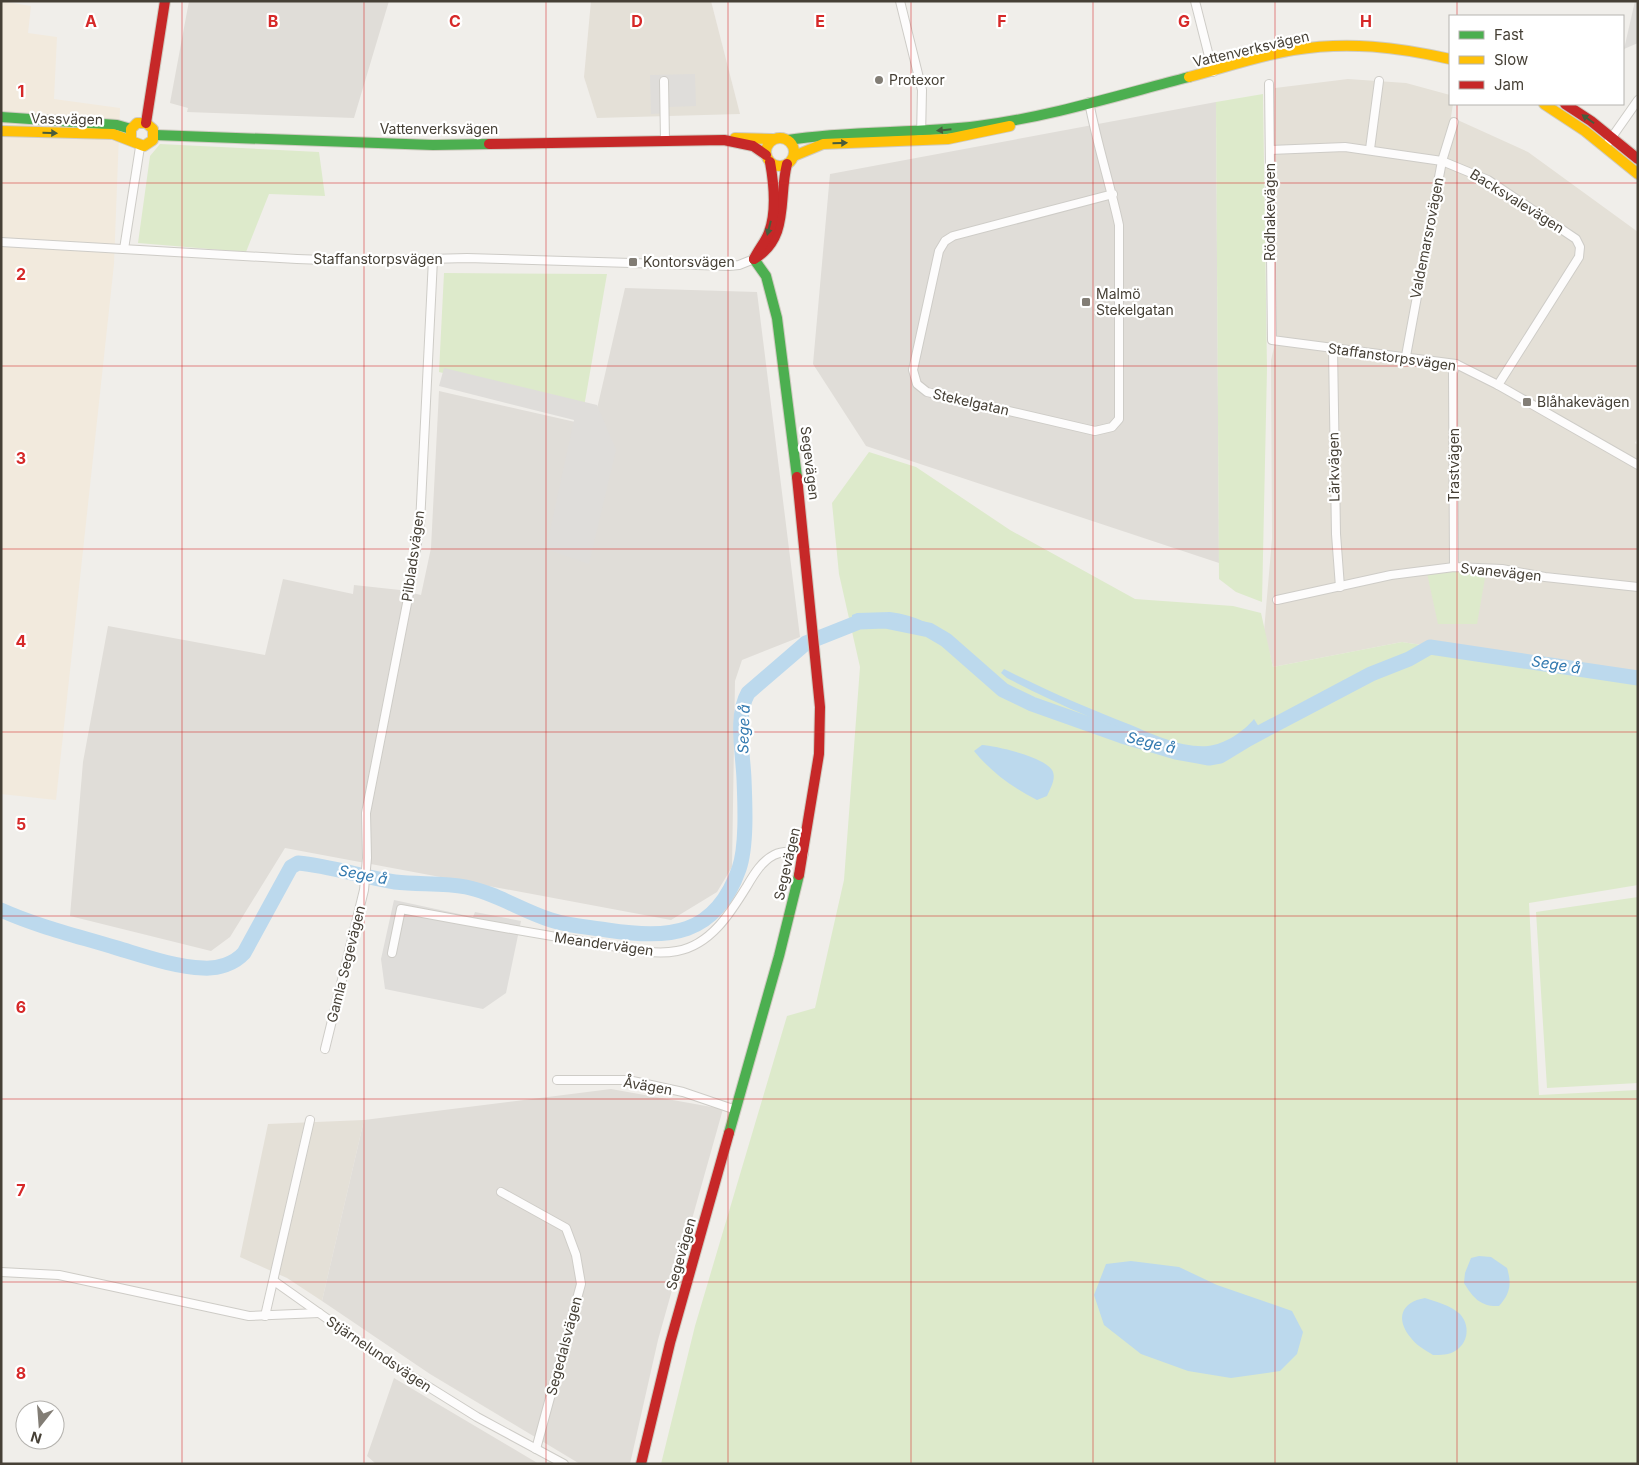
<svg xmlns="http://www.w3.org/2000/svg" width="1639" height="1465" font-family="Inter,sans-serif">
	<style>
		.residential { fill: #e4e0d7 }
		.commercial { fill: #f2eadd }
		.industrial { fill: #e0ddd8 }
		.green { fill: #ddeacb }
		.parking { fill: #dfddda }
		.water { fill: #bcd9ed }
		.lines { fill: none; stroke-linecap: round; stroke-linejoin: round }
		.river { stroke: #bcd9ed; stroke-width: 15 }
		.street-casing { stroke: #ceccc7; stroke-width: 10 }
		.fast-casing { stroke: #cfcbc1; stroke-width: 12 }
		.slow-casing { stroke: #cfcbc1; stroke-width: 12 }
		.jam-casing { stroke: #cfcbc1; stroke-width: 12 }
		.street { stroke: #fdfcfc; stroke-width: 8 }
		.fast { stroke: #4caf50; stroke-width: 10 }
		.slow { stroke: #ffc107; stroke-width: 10 }
		.jam { stroke: #c62828; stroke-width: 10 }
		.oneway { fill: #485c3c }
		.grid { fill: none; stroke: #d62828; stroke-width: 1; stroke-opacity: 0.55 }
		.poi-dot { fill: #827d75; stroke: #fff; stroke-width: 2 }
		.labels { text-anchor: middle; stroke-width: 4.5; stroke-linejoin: round; paint-order: stroke }
		.street-label { font-size: 14px; fill: #464036; stroke: #fff }
		.poi-label { font-size: 14px; fill: #464036; stroke: #fff; text-anchor: start }
		.water-label { font-size: 15px; font-style: italic; fill: #3279af; stroke: #fff }
		.grid-label { font-size: 16px; text-anchor: middle; font-weight: bold; fill: #d62828; stroke: #fff; stroke-width: 4.5; stroke-linejoin: round; paint-order: stroke }
	</style>
	<rect width="100%" height="100%" fill="#f0eeea"/>
	<!-- residential -->
	<g class="residential">
		<polygon points="591,1 711,1 740,114 597,118 584,77"/>
		<polygon points="1348,79 1406,83 1450,95 1450,104 1453,104 1451,117 1528,152 1638,232 1638,437 1635,443 1638,445 1638,678 1402,642 1273,667 1264,631 1272,539 1271,360 1277,335 1275,88"/>
		<polygon points="364,1120 322,1301 287,1278 240,1257 268,1124"/>
	</g>
	<!-- commercial -->
	<polygon class="commercial" points="1,1 31,6 28,33 57,37 54,99 120,108 114,264 56,800 1,794"/>
	<!-- industrial -->
	<g class="industrial">
		<polygon points="189,1 389,1 354,118 187,112 188,108 170,103"/>
		<polygon points="1216,102 1219,563 866,446 813,364 830,174"/>
		<polygon points="625,288 757,292 800,637 742,660 735,681 732,867 717,892 671,920 285,848 230,937 211,951 70,916 83,762 108,626 265,655 283,579 353,594 354,585 400,590 421,595 431,548 439,391 593,426"/>
		<polygon points="611,1089 723,1109 658,1340 630,1464 580,1464 430,1374 322,1301 364,1120"/>
		<polygon points="394,1378 539,1464 376,1464 367,1456"/>
	</g>
	<!-- green -->
	<g class="green">
		<polygon points="1263,94 1267,369 1262,602 1236,592 1219,579 1216,102"/>
		<polygon points="160,144 319,152 325,196 269,194 246,252 138,243 150,156"/>
		<polygon points="444,273 607,274 584,407 439,372"/>
		<polygon points="869,452 916,467 1010,530 1135,599 1233,606 1261,613 1273,667 1402,642 1638,678 1638,885 1529,903 1539,1095 1638,1090 1638,1464 661,1464 695,1326 787,1016 815,1008 844,880 860,667 839,574 832,503"/>
		<polygon points="1456,571 1486,572 1477,624 1438,624 1427,573"/>
		<polygon points="1638,897 1638,1083 1547,1088 1536,912"/>
	</g>
	<!-- parking -->
	<g class="parking">
		<polygon points="1635,1 1638,1 1638,43 1624,49"/>
		<polygon points="695,74 696,106 669,107 669,113 651,114 650,75"/>
		<polygon points="444,368 597,405 616,450 589,564 546,549 574,420 439,386"/>
		<polygon points="394,900 473,917 475,912 521,921 506,993 483,1009 385,989 381,959"/>
	</g>
	<!-- water -->
	<g class="water">
		<path d="M890 612C916 615 935 626 956 640L954 644C923 621 890 611 852 620V615L857 613Z"/>
		<path d="M1004 669C1046 690 1087 708 1131 725 1154 735 1182 748 1208 746 1225 744 1243 732 1254 719L1259 727C1248 734 1234 747 1221 752 1185 765 1043 697 1007 678L1001 673Z"/>
		<path d="M982 745C997 746 1044 757 1052 770 1057 778 1050 789 1047 796L1037 800C1013 788 991 772 974 751Z"/>
		<path d="M1479 1256 1491 1257 1507 1268C1512 1284 1510 1294 1499 1306 1481 1307 1473 1298 1464 1283L1465 1273 1471 1258Z"/>
		<polygon points="1131,1261 1179,1267 1217,1285 1292,1311 1303,1332 1297,1354 1280,1371 1231,1378 1188,1371 1141,1354 1104,1325 1094,1295 1106,1264"/>
		<path d="M1425 1298C1437 1302 1450 1305 1460 1314 1470 1325 1469 1343 1455 1351 1450 1355 1440 1355 1433 1355 1425 1350 1416 1345 1411 1338 1395 1319 1401 1302 1425 1298Z"/>
	</g>
	<g class="lines">
		<!-- river -->
		<path class="river" d="M1 910C39 927 78 936 117 948 144 956 175 967 203 968 218 969 234 964 244 953L291 867 298 863C331 866 362 877 395 882 418 885 443 882 466 887 496 893 522 911 551 920 569 926 588 927 607 930 669 939 715 937 739 869 747 846 745 804 744 779 743 753 735 716 748 693L806 643 859 622 885 621 929 630 946 640 1003 690 1032 704 1122 736 1176 752 1209 758 1220 756 1248 739 1371 674 1409 659 1430 647 1638 678"/>
		<!-- street casing -->
		<g class="street-casing">
			<g id="street">
				<polyline points="900,1 922,90 921,137"/>
				<polyline points="1195,1 1213,72"/>
				<polyline points="664,81 665,141"/>
				<polyline points="1269,84 1272,340 1456,364 1498,385 1638,465"/>
				<path d="M1089 102C1097 144 1110 184 1119 225V419L1112 427 1095 431 927 392 917 384 913 370 939 251 945 241 953 236 1113 194"/>
				<polyline points="1605,147 1638,100"/>
				<polyline points="1370,149 1379,81"/>
				<polyline points="1270,150 1345,147 1442,161 1488,180 1576,239 1580,247 1579,257 1498,385"/>
				<polyline points="1,242 297,259 353,261 467,258 729,266 739,265 754,259"/>
				<polyline points="124,249 140,147"/>
				<polyline points="1333,348 1336,534 1340,587"/>
				<polyline points="1406,356 1442,161 1454,122"/>
				<polyline points="1454,567 1453,373 1456,364"/>
				<polyline points="1277,600 1391,575 1454,567 1502,569 1545,577 1638,587"/>
				<path d="M392 953 401 909C465 921 530 933 595 943 621 947 651 956 677 951 711 945 731 912 747 886 754 874 762 861 774 855 784 850 794 852 804 854"/>
				<polyline points="325,1049 364,890 367,858 366,813 410,588 420,524 433,259"/>
				<polyline points="557,1080 628,1080 683,1092 736,1110"/>
				<polyline points="501,1192 566,1228 576,1255 581,1284 536,1449"/>
				<polyline points="1,1272 59,1275 249,1316 319,1313"/>
				<polyline points="274,1281 384,1359 477,1417 564,1464"/>
				<polyline points="265,1316 310,1120"/>
			</g>
		</g>
		<!-- fast casing -->
		<g class="fast-casing">
			<g id="fast">
				<polyline points="1,117 117,125 131,129"/>
				<polyline points="155,135 433,145 489,144"/>
				<path d="M788 140C851 130 915 134 978 126 1049 117 1119 95 1189 77"/>
				<polyline points="754,259 766,276 777,318 797,477"/>
				<polyline points="729,1133 779,956 799,875"/>
			</g>
		</g>
		<!-- slow casing -->
		<g class="slow-casing">
			<g id="slow">
				<path d="M1189 77C1223 68 1258 56 1293 50 1348 41 1397 47 1450 59"/>
				<polyline points="1544,104 1585,131 1638,174"/>
				<polyline points="1,131 113,134 144,146 153,140 153,129 146,123 137,123 131,129 131,141"/>
				<circle cx="780" cy="152" r="14"/>
				<polyline points="735,138 773,139"/>
				<polyline points="794,156 823,144 948,139 1010,126"/>
			</g>
		</g>
		<!-- jam casing -->
		<g class="jam-casing">
			<g id="jam">
				<polyline points="1565,104 1591,121 1638,159"/>
				<polyline points="146,123 165,1"/>
				<polyline points="489,144 724,140 753,146 766,155"/>
				<path d="M754 259C790 238 778 199 787 164"/>
				<path d="M754 259C758 250 766 241 769 232 777 210 774 184 770 162"/>
				<polyline points="797,477 820,707 819,754 799,875"/>
				<polyline points="641,1464 670,1343 729,1133"/>
			</g>
		</g>
		<!-- street -->
		<use href="#street" class="street"/>
		<!-- fast -->
		<use href="#fast" class="fast"/>
		<!-- slow -->
		<use href="#slow" class="slow"/>
		<!-- jam -->
		<use href="#jam" class="jam"/>
	</g>
	<!-- one-way arrows -->
	<defs><path id="oneway-solid" d="M-6-.8H1V-3.2L6.5 0L1 3.2V.8H-6Z" transform="scale(1.25)"/></defs>
	<g class="oneway">
		<use href="#oneway-solid" transform="translate(1588 119) rotate(-145)"/>
		<use href="#oneway-solid" transform="translate(944 130) rotate(174)"/>
		<use href="#oneway-solid" transform="translate(50 133) rotate(1)"/>
		<use href="#oneway-solid" transform="translate(840 143) rotate(-2)"/>
		<use href="#oneway-solid" transform="translate(769 228) rotate(104)"/>
	</g>
	<!-- grid -->
	<path class="grid" d="M182 1V1464M364 1V1464M546 1V1464M728 1V1464M911 1V1464M1093 1V1464M1275 1V1464M1457 1V16M1457 104V1464M1 183H1638M1 366H1638M1 549H1638M1 732H1638M1 916H1638M1 1099H1638M1 1282H1638"/>
	<!-- markers -->
	<g class="poi-dot">
		<circle cx="879" cy="80" r="5"/>
		<rect x="628" y="257" width="10" height="10" rx="2.5"/>
		<rect x="1081" y="297" width="10" height="10" rx="2.5"/>
		<rect x="1522" y="397" width="10" height="10" rx="2.5"/>
	</g>
	<g class="labels">
		<!-- street labels -->
		<g class="street-label">
			<text transform="translate(1251 49) rotate(-13)" y="5">Vattenverksvägen</text>
			<text transform="translate(67 119) rotate(1)" y="5">Vassvägen</text>
			<text x="439" y="134">Vattenverksvägen</text>
			<text transform="translate(1517 201) rotate(32)" y="5">Backsvalevägen</text>
			<text transform="translate(1270 212) rotate(-90)" y="5">Rödhakevägen</text>
			<text transform="translate(1427 238) rotate(-79)" y="5">Valdemarsrovägen</text>
			<text x="378" y="264">Staffanstorpsvägen</text>
			<text transform="translate(1392 357) rotate(8)" y="5">Staffanstorpsvägen</text>
			<text transform="translate(971 402) rotate(13)" y="5">Stekelgatan</text>
			<text transform="translate(810 463) rotate(83)" y="5">Segevägen</text>
			<text transform="translate(1454 465) rotate(-90)" y="5">Trastvägen</text>
			<text transform="translate(1334 467) rotate(-91)" y="5">Lärkvägen</text>
			<text transform="translate(413 556) rotate(-82)" y="5">Pilbladsvägen</text>
			<text transform="translate(1501 572) rotate(6)" y="5">Svanevägen</text>
			<text transform="translate(787 864) rotate(-77)" y="5">Segevägen</text>
			<text transform="translate(604 944) rotate(8)" y="5">Meandervägen</text>
			<text transform="translate(346 964) rotate(-76)" y="5">Gamla Segevägen</text>
			<text transform="translate(648 1086) rotate(10)" y="5">Åvägen</text>
			<text transform="translate(681 1254) rotate(-74)" y="5">Segevägen</text>
			<text transform="translate(564 1346) rotate(-75)" y="5">Segedalsvägen</text>
			<text transform="translate(379 1354) rotate(34)" y="5">Stjärnelundsvägen</text>
		</g>
		<!-- poi labels -->
		<g class="poi-label">
			<text x="889" y="85">Protexor</text>
			<text x="643" y="267">Kontorsvägen</text>
			<text x="1096" y="299">Malmö<tspan x="1096" dy="16">Stekelgatan</tspan></text>
			<text x="1537" y="407">Blåhakevägen</text>
		</g>
		<!-- water labels -->
		<g class="water-label">
			<text transform="translate(1556 665) rotate(9)" y="5">Sege å</text>
			<text transform="translate(744 729) rotate(-88)" y="5">Sege å</text>
			<text transform="translate(1151 743) rotate(14)" y="5">Sege å</text>
			<text transform="translate(363 875) rotate(11)" y="5">Sege å</text>
		</g>
	</g>
	<g class="grid-label">
		<text x="91" y="27">A</text>
		<text x="273" y="27">B</text>
		<text x="455" y="27">C</text>
		<text x="637" y="27">D</text>
		<text x="820" y="27">E</text>
		<text x="1002" y="27">F</text>
		<text x="1184" y="27">G</text>
		<text x="1366" y="27">H</text>
		<text x="21" y="97">1</text>
		<text x="21" y="280">2</text>
		<text x="21" y="464">3</text>
		<text x="21" y="647">4</text>
		<text x="21" y="830">5</text>
		<text x="21" y="1013">6</text>
		<text x="21" y="1196">7</text>
		<text x="21" y="1379">8</text>
	</g>
	<!-- border -->
	<rect width="1639" height="1465" fill="none" stroke="#464036" stroke-width="5"/>
	<!-- legend -->
	<rect x="1449" y="15" width="175" height="90" fill="#ffffff" stroke="#b5b3af"/>
	<rect x="1459" y="31" width="25" height="8" fill="#4caf50" stroke="#b5b3af"/>
	<text x="1494" y="40" font-size="15" fill="#464036">Fast</text>
	<rect x="1459" y="56" width="25" height="8" fill="#ffc107" stroke="#b5b3af"/>
	<text x="1494" y="65" font-size="15" fill="#464036">Slow</text>
	<rect x="1459" y="81" width="25" height="8" fill="#c62828" stroke="#b5b3af"/>
	<text x="1494" y="90" font-size="15" fill="#464036">Jam</text>
	<!-- north arrow -->
	<g transform="translate(40 1425) rotate(197)"><circle r="24" fill="#ffffff" stroke="#b5b3af"/>
	<path d="M0-4L9 19L0 12L-9 19Z" fill="#827d75"/>
	<text y="-8" font-size="14" font-weight="bold" text-anchor="middle" fill="#464036">N</text>
	</g>
</svg>
